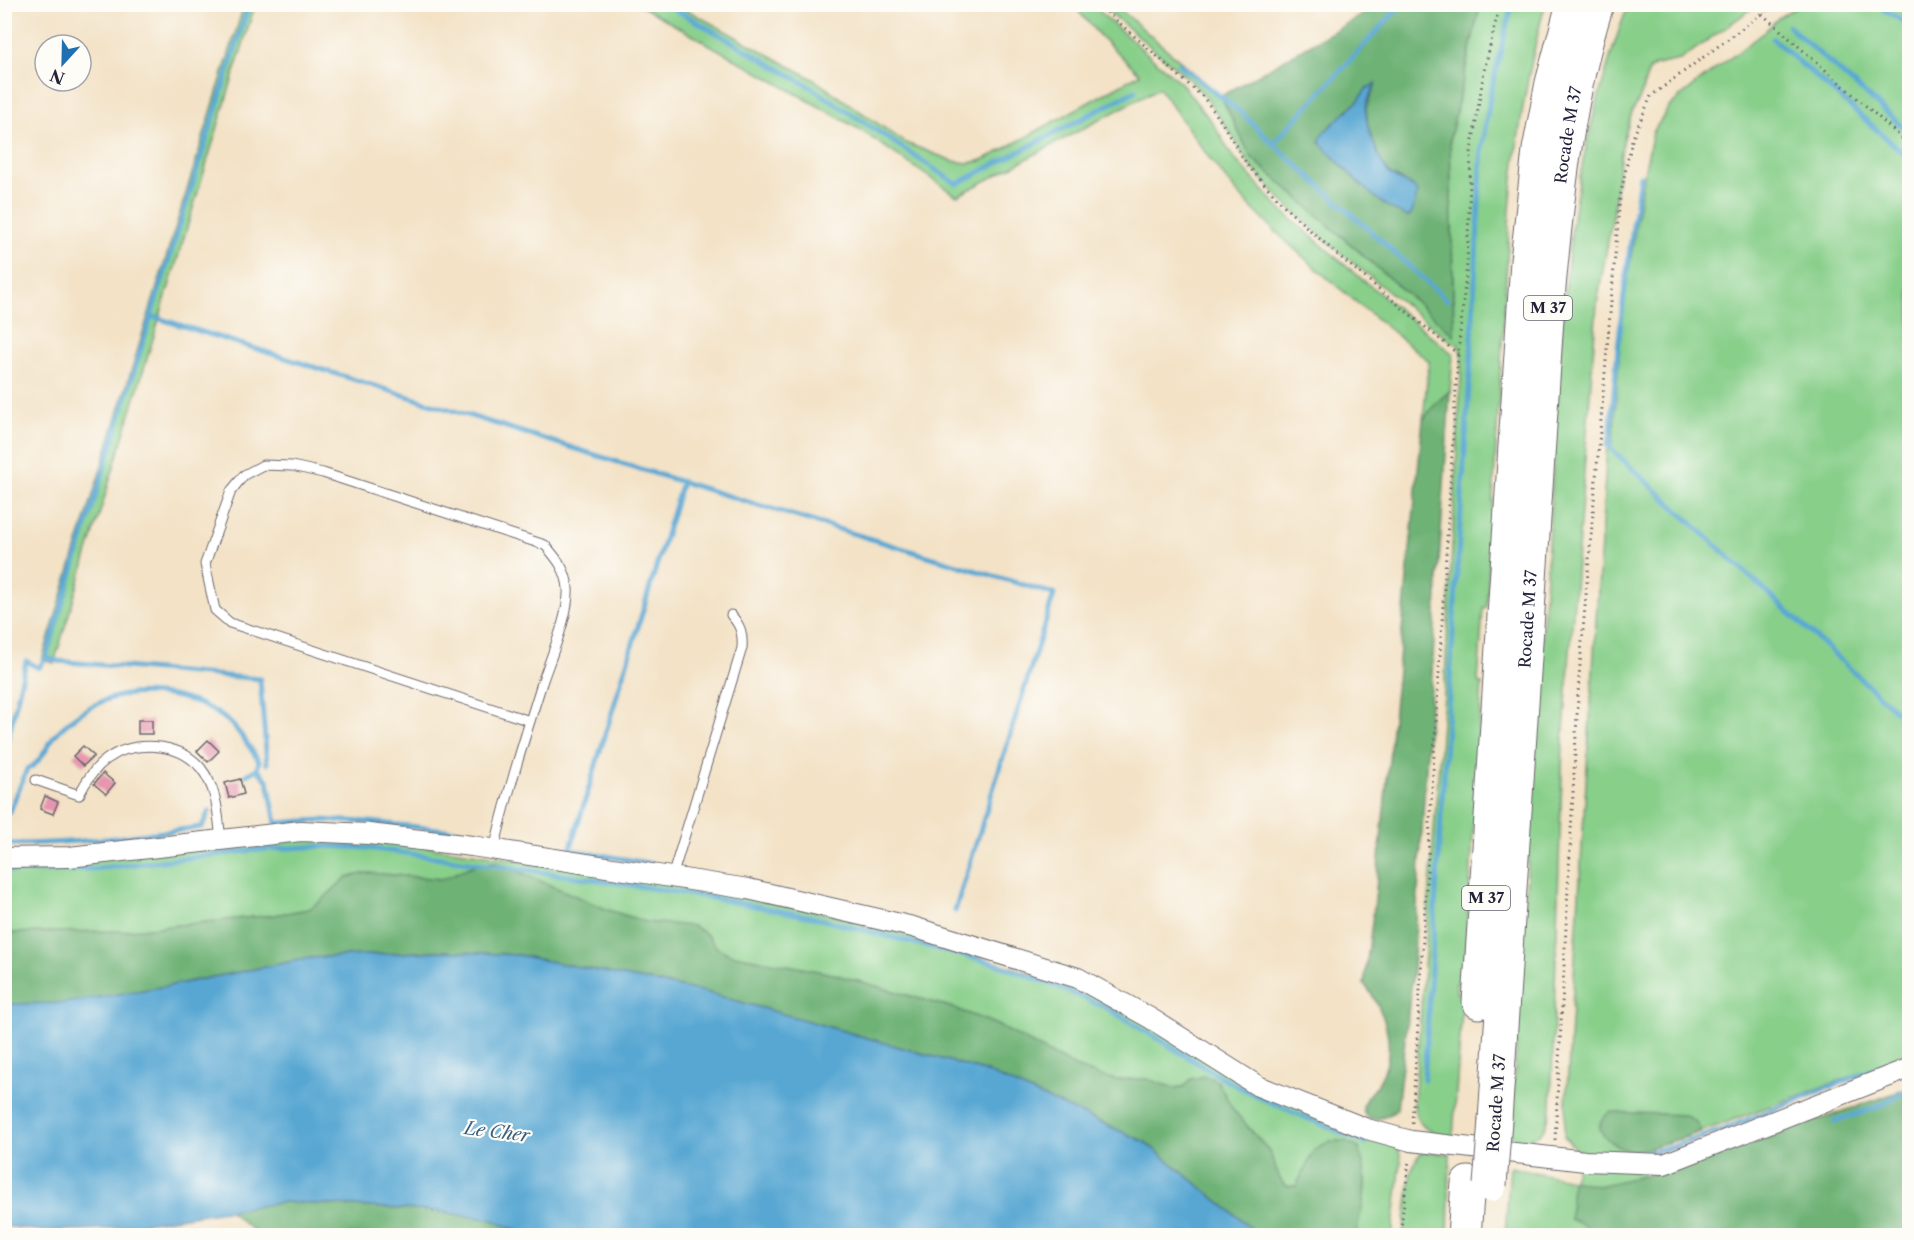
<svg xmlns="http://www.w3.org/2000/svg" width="1914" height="1240" font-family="'Libre Caslon Text',serif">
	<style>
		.green { fill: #88cf8a; stroke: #557862; stroke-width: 1.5 }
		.forest { fill: #6eb276; stroke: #486a58; stroke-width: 1.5; fill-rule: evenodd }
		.water { fill: #59a7d3; stroke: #3e6487; stroke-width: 1.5 }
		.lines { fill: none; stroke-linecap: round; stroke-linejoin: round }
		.stream { stroke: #59a7d3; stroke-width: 5 }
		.building { fill: #e695af }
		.lane-casing { stroke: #6b656c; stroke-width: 11 }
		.street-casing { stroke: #6b656c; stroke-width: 22 }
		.highway-casing { stroke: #6b656c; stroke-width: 35 }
		.path { stroke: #6b656c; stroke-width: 3; stroke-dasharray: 1.5 4.5; stroke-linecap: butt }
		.lane { stroke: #fff; stroke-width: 9 }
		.street { stroke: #fff; stroke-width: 20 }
		.highway { stroke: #fff; stroke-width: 33 }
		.highway-bridge-casing { stroke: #6b656c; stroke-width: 35; stroke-linecap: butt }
		.highway-bridge { stroke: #fff; stroke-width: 33 }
		.labels { text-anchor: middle; stroke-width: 4.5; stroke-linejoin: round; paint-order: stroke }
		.shield { fill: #fdfcf7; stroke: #646373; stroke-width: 1.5 }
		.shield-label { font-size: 15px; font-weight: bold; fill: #22223b }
		.street-label { font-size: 16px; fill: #22223b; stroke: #fdfcf7 }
		.water-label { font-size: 18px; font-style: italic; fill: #3b5e7f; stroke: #fdfcf7 }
	</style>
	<rect width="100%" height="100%" fill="#fdfcf7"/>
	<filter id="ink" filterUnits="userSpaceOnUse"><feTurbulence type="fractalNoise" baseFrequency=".0167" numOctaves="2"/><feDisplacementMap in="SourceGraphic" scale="12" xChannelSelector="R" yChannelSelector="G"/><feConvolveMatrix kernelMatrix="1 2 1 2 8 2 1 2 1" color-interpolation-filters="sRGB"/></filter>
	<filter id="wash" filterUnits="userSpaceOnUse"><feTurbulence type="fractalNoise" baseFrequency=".008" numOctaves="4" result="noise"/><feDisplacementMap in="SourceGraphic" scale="24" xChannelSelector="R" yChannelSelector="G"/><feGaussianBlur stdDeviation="1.35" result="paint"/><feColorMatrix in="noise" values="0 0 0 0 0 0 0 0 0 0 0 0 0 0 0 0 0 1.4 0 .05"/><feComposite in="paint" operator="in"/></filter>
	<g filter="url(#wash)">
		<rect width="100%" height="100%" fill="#f3e2c6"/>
		<!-- green -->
		<g class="green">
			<polygon points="244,5 255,5 54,663 42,660"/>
			<path d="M639 5H678L813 79 906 143 953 161 968 163 980 161 995 154 1140 74 1100 36 1073 5H1094L1103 15 1181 83 1214 125 1232 156 1282 211 1357 275 1453 354 1450 391 1435 404 1423 420 1429 361C1366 310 1301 260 1245 201 1213 167 1187 126 1159 88L957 196 857 128Z"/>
			<path d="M1103 5H1115L1221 96 1251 157 1454 334 1450 138 1480 5H1545C1527 73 1516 140 1510 210L1488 582 1487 607 1483 608 1478 682 1482 684 1464 983H1456V992L1463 993 1453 1137C1432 1135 1415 1127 1414 1105L1445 681 1462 355 1457 343H1453L1337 250 1282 201 1248 163 1232 135 1204 95 1190 80 1112 14Z"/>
			<path d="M1628 5H1757L1680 60 1656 65 1649 70 1639 100 1632 112 1622 145 1612 219 1597 303 1563 743 1551 1108C1546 1136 1536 1139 1510 1143L1561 340C1565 293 1568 246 1576 199 1587 133 1605 68 1628 5Z"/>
			<polygon points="1800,5 1900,5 1910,15 1909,1055 1681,1139 1652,1145 1642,1175 1616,1235 1505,1236 1510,1167 1572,1180 1582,1157 1564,1136 1607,445 1608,439 1613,443 1622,317 1644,173 1653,132 1670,106 1683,94 1764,32 1779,17"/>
			<path d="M297 838 410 844 740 892 867 923 1075 986 1394 1145 1399 1150 1401 1162 1392 1235H1356C1358 1212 1370 1188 1363 1164 1361 1156 1351 1147 1345 1141 1309 1140 1312 1159 1296 1186H1285L1280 1179 1269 1151 1234 1111 1217 1081 1174 1088 1161 1084 1129 1079 1117 1080 1100 1076 1075 1067 995 1024 953 1008 833 974 729 954 716 947 706 934 669 925 646 922 608 910 496 862 442 879 369 873 347 877 322 900 309 909 274 915 123 931 5 933 4 864Z"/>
			<polygon points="1427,1152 1450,1154 1448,1235 1403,1236 1411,1172 1417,1158 1421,1153"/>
		</g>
		<!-- forest -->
		<g class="forest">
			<path d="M1379 5H1480L1450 138 1454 335 1251 157 1221 96ZM1376 84 1366 108 1368 128 1380 160 1390 174 1414 187 1320 142 1347 110 1359 100 1366 89Z"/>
			<path d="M1450 391 1413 970 1397 1109C1390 1117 1366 1126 1363 1110 1361 1100 1374 1090 1379 1082 1398 1050 1386 1011 1364 984L1375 899 1423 420 1435 404Z"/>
			<path d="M496 862 608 910 646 922 693 926 706 934 716 947 729 954 833 974 953 1008 995 1024 1075 1067 1100 1076 1117 1080 1147 1079 1174 1088 1184 1087 1191 1079 1206 1076 1217 1081 1234 1111 1269 1151 1280 1179 1285 1186H1296L1314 1150 1330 1141H1345L1359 1148C1364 1165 1367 1184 1363 1202 1361 1214 1357 1224 1356 1235H1260L1145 1142 984 1071 705 992 518 955 439 951 310 958 173 985 63 1004H5L4 933 123 931 274 915 309 909 322 900 347 877 369 873 442 879 479 863Z"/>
			<polygon points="1909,1088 1909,1235 1594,1235 1584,1225 1570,1219 1572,1180 1598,1186 1687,1166"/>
			<path d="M1610 1112 1685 1115 1696 1122 1701 1131C1687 1137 1642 1152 1628 1150 1619 1149 1605 1139 1601 1131 1597 1123 1604 1117 1610 1112Z"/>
			<polygon points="285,1202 436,1211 493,1220 518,1231 548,1235 258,1235 227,1209"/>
		</g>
		<!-- water -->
		<g class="water">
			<path d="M1376 83C1372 91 1366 101 1366 110 1365 123 1380 166 1391 175 1400 182 1411 183 1418 192L1412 213 1408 217C1374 204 1345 168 1319 142L1323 133 1359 100 1366 89Z"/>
			<polygon points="439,951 518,955 705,992 984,1071 1145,1142 1260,1235 548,1236 518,1231 493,1220 436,1211 285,1202 105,1229 43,1231 5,1226 5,1004 63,1003 173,985 310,958"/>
		</g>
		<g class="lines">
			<!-- stream -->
			<g class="stream">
				<polyline points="249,4 151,316 682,482 1054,594 955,911"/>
				<polyline points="666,4 809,86 957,184 1135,91"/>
				<polyline points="1884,10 1910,25"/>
				<polyline points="1788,26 1910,133"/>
				<polyline points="1773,39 1910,159"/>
				<polyline points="1179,64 1243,114 1268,139 1447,300"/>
				<polyline points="1273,144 1402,4"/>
				<polyline points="1607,445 1910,724"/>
				<path d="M1610 448C1615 357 1627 267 1640 176"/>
				<polyline points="46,657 57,661 260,679 267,764"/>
				<polyline points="4,755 26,661 39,668 46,657 151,316"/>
				<polyline points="257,769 268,781 276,823 321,820 369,822 465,832"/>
				<path d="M4 815 10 811 27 769C43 763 47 742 59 731 70 720 86 708 101 702 140 685 195 694 228 721 240 731 250 748 259 761L257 769 246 775"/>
				<path d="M4 827 8 844C74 844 137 836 202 827L209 811"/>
				<polyline points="559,849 570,850"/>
				<polyline points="654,864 570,850 682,482"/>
				<polyline points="4,871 92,869 255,850 325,846 368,848 599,880 713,898 812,917 990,962 1056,986 1109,1009 1229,1082 1263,1099 1365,1143"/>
				<polyline points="1424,1079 1471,357 1482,146 1491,91 1512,4"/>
				<path d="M1834 1121C1862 1113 1887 1106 1910 1087"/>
				<polyline points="1639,1155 1675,1146 1722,1130 1910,1055"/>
			</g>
		</g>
		<g id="blocks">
			<!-- building -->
			<g class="building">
				<rect x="138" y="720" width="14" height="14"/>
				<polygon points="208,740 219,751 208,762 197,751"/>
				<polygon points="83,746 94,756 83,766 73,756"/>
				<polygon points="103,773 115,783 106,794 94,784"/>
				<polygon points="240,779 244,794 229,798 225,783"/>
				<polygon points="45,796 58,802 53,814 40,809"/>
			</g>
		</g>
	</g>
	<g filter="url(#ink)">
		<use href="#blocks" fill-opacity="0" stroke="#6b656c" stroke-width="1.5"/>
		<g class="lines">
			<!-- lane casing -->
			<g class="lane-casing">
				<g id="lane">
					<path d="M36 780 79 795C86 781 94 768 107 759 133 740 178 742 200 767 218 789 218 815 221 841"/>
					<path d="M494 850C507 794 524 740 541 686 549 661 570 614 568 588 566 569 557 559 545 545L323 473 292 466 263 465 244 475 231 491 205 564 215 610 230 623 530 721"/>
					<path d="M672 877 742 648C743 634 741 626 731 615"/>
				</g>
			</g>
			<!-- street casing -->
			<g class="street-casing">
				<polyline id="street" points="4,858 69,857 301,831 369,834 472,846 748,889 913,927 1078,978 1150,1018 1258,1086 1367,1129 1411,1141 1585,1161 1664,1164 1910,1068"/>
			</g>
			<!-- highway casing -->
			<g class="highway-casing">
				<g id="highway">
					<polyline points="1479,1002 1527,261 1539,150 1552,83 1573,4"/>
					<path id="s1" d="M1495 1120 1549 287C1558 191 1568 96 1597 4"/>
					<polyline points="1464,1236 1468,1183"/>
				</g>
			</g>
			<!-- path -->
			<g class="path">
				<polyline points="1098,4 1203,97 1219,118 1248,166 1290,212 1339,256 1458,354"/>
				<polyline points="1762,14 1910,145"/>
				<polyline points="1412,1123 1458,354 1467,264 1471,153 1484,71 1500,4"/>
				<polyline points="1555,1140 1579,677 1620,197 1632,140 1651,96 1775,4"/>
				<polyline points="1400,1236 1409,1160"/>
			</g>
			<!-- lane -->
			<use href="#lane" class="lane"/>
			<!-- street -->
			<use href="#street" class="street"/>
			<!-- highway -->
			<use href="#highway" class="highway"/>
			<!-- highway-bridge casing -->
			<g class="highway-bridge-casing">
				<polyline id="highway-bridge" points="1490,1185 1495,1120"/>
			</g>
			<!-- highway-bridge -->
			<use href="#highway-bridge" class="highway-bridge"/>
		</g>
	</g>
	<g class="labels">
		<!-- shield labels -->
		<g class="shield">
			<rect x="1524" y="296" width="48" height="24" rx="4.5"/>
			<rect x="1462" y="886" width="48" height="24" rx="4.5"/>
		</g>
		<g class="shield-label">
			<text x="1548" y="313">M 37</text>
			<text x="1486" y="903">M 37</text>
		</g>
		<!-- street labels -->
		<g class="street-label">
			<text dy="6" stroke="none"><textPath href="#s1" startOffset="988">Rocade M 37</textPath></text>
			<text dy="6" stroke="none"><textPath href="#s1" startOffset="502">Rocade M 37</textPath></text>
			<text transform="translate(1496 1103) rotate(-86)" y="6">Rocade M 37</text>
		</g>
		<!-- water labels -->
		<g class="water-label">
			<text transform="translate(497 1132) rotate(7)" y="6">Le Cher</text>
		</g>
	</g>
	<!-- margin -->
	<rect width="1914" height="1240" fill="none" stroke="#fdfcf7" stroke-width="24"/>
	<!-- north arrow -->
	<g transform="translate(63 63) rotate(202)"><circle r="28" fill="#fdfcf7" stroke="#a5a5ac" stroke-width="1.5"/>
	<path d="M0-4.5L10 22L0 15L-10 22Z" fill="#1f6fb2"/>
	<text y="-9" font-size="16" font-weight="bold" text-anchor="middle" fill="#22223b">N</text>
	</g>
</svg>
